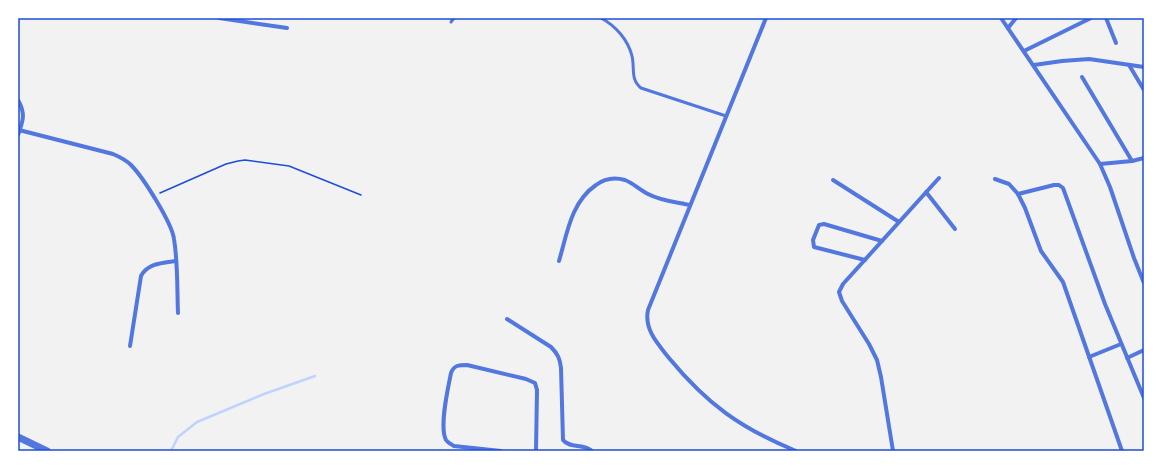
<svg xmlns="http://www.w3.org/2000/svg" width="1162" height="469" font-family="'Exo 2',sans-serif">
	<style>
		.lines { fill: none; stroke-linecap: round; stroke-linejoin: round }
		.stream { stroke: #bfd3fe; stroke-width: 2.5 }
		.path { stroke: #1d4ed8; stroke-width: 1.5 }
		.service { stroke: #5277de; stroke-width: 3 }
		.minor { stroke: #5277de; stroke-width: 4 }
		.tertiary { stroke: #5277de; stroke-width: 7 }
		.neatline { fill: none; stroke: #1d4ed8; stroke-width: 1.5 }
	</style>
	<rect width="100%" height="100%" fill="#f2f2f2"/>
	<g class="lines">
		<!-- stream -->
		<polyline class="stream" points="171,451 178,437 197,422 264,394 315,376"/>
		<!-- path -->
		<polyline class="path" points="160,193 226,164 238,161 245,160 289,166 361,195"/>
		<!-- service -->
		<g class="service">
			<path d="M601 18C616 26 628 40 632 56 635 68 630 79 641 88L726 116"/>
			<polyline points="451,22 454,18"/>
		</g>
		<!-- minor -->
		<g class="minor">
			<polyline points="219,18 287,28"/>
			<path d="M766 18 648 310C644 329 657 343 669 358 707 404 740 428 796 451"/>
			<polyline points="1001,18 1100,164 1110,187 1134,258 1144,283"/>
			<polyline points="1106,18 1116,43"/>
			<polyline points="1008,28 1016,18"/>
			<polyline points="1024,51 1091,18"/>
			<polyline points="1034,65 1062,61 1089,59 1144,67"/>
			<polyline points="1129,65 1144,90"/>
			<polyline points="1082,77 1132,161"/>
			<path d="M18 100C26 114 23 121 18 135"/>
			<path d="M19 130 113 154C120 157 126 160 131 165 143 177 172 223 174 239 178 263 177 289 178 313"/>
			<polyline points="1100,164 1132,161 1144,158"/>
			<polyline points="995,179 1009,184 1018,194 1025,208 1041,251 1063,282 1122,451"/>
			<polyline points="833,180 899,222"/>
			<polyline points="926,192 955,229"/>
			<polyline points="1018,194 1054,185 1059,185 1063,188 1105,304 1144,398"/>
			<polyline points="865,260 814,247 813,240 819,225 824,224 882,241"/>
			<path d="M559 261C567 234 571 202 596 185 604 179 614 177 625 180 633 183 640 190 648 194 661 201 676 202 690 205"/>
			<path d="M507 319 551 347C558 354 560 359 561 368L563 440C570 449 584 443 592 451"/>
			<path d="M130 346 141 276C148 263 163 263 176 261"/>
			<polyline points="1089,357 1121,344"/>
			<polyline points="1127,358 1144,350"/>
			<path d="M501 451 454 446C451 444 448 443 446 440 439 427 448 388 451 373 454 365 459 365 467 365L526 379 535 383 537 390 536 451"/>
			<polyline points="893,451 881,377 877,360 869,344 842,301 839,292 843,284 939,178"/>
		</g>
		<!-- tertiary -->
		<polyline class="tertiary" points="18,437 47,451"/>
	</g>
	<!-- border -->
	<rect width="1162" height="469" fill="none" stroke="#ffffff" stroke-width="38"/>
	<rect x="19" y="19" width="1124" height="431" class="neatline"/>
</svg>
